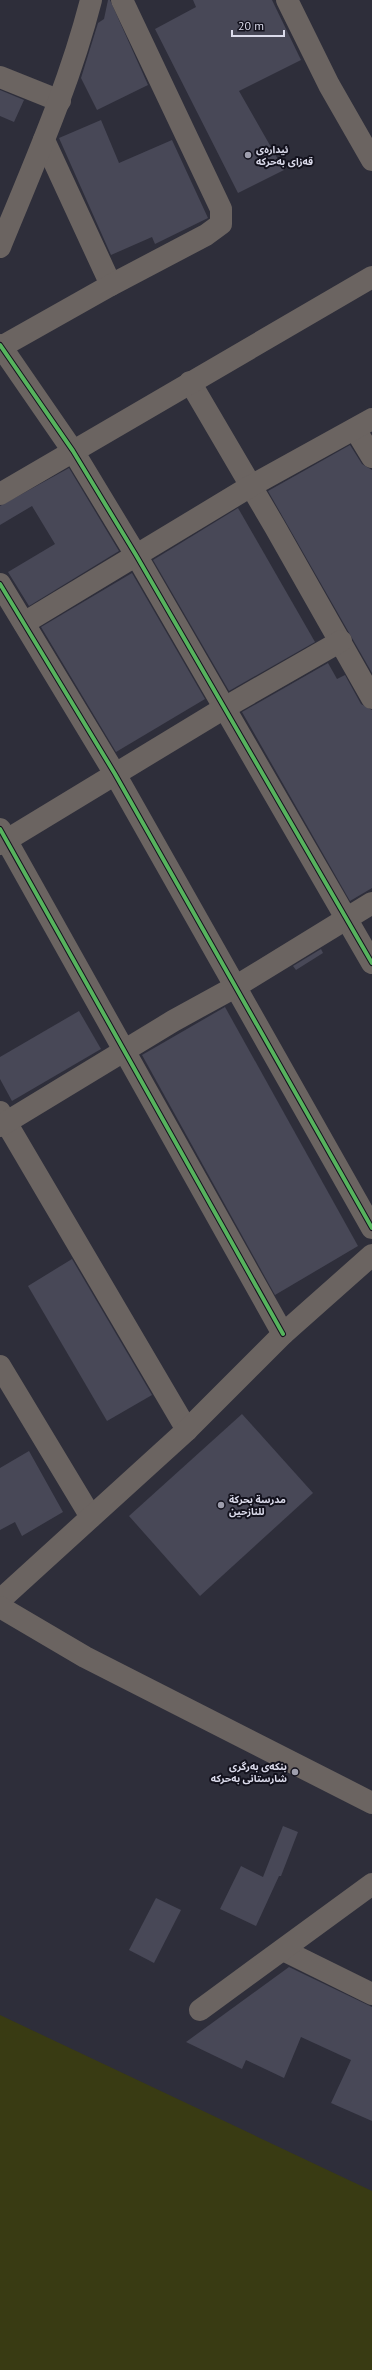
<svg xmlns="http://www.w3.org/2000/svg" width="372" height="2370" font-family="'PT Sans','Noto Sans Arabic',sans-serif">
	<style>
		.green { fill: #393b13 }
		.building { fill: #484857 }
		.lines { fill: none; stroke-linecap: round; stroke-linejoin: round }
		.minor { stroke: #6b6461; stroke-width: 22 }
		.cycleway-casing { stroke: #13121d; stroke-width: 6 }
		.cycleway { stroke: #56b35d; stroke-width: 4 }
		.poi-dot { fill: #9e9ead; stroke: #13121d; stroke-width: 1.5 }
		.labels { text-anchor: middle; stroke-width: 4; stroke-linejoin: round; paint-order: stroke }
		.poi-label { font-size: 10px; font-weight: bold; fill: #dbdbeb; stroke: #13121d; text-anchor: start }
	</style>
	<rect width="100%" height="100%" fill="#2e2e3a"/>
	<!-- green -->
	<polygon class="green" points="0,2015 372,2191 372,2370 0,2370"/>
	<!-- building -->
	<g class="building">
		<polygon points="108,0 110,0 148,85 97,110 81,78 98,23 104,19"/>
		<polygon points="193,0 272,0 301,60 239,91 284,170 238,193 155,29 196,7"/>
		<polygon points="0,90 24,100 14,122 0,116"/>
		<polygon points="101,120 119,163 172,140 208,218 155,244 152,237 111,255 59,138"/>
		<polygon points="350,445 362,464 372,470 372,673 268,491"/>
		<polygon points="69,468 119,551 29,606 8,572 55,544 32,506 0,525 0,506"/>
		<polygon points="238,508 315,642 229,691 153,560"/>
		<polygon points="132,573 205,699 116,752 41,627"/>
		<polygon points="328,663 337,679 345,675 361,704 372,710 372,888 350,901 242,712"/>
		<polygon points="321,949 323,953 296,970 293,966"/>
		<polygon points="225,1007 358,1246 275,1295 142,1055"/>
		<polygon points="79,1011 101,1049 12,1101 0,1079 0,1057"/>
		<polygon points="72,1259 152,1395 107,1421 28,1286"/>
		<polygon points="242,1414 313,1493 200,1596 129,1516"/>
		<polygon points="29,1451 63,1512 22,1536 15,1522 0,1530 0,1468"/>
		<polygon points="283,1826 298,1832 281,1876 279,1876 256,1926 220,1909 241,1866 263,1877"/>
		<polygon points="156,1898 181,1910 154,1963 129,1950"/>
		<polygon points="289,1967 372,2007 372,2121 331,2103 351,2060 301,2037 284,2078 246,2060 242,2069 186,2042"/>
	</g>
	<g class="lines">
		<!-- minor -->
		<g class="minor">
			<polyline points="287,0 329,85 372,160"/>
			<polyline points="0,77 60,101"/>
			<polyline points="44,140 111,285"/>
			<path d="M0 247C33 166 69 86 91 0"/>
			<polyline points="0,345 73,451 136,555 372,963"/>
			<polyline points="1,347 111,285 206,235 221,224 221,209 122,0"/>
			<polyline points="190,382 275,527 372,698"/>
			<polyline points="355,429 372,457"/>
			<polyline points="0,494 372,277"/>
			<polyline points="0,584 115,774 372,1228"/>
			<polyline points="24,623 251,486 372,419"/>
			<polyline points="0,829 283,1334"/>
			<polyline points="0,844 226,707 341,641"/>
			<polyline points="0,1112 187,1430"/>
			<polyline points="0,1126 173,1021 235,987 372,903"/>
			<polyline points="0,1366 91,1517"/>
			<polyline points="0,1600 187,1430 283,1334 372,1255"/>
			<polyline points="0,1607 85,1657 372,1803"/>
			<polyline points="283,1950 372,1994"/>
			<polyline points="200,2010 372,1884"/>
		</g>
		<!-- cycleway casing -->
		<g class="cycleway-casing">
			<g id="cycleway">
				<polyline points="0,345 73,451 136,555 372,963"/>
				<polyline points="0,584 115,774 372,1228"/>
				<polyline points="0,829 283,1334"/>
			</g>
		</g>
		<!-- cycleway -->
		<use href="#cycleway" class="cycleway"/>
	</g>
	<!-- markers -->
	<g class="poi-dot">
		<circle cx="248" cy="155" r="4"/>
		<circle cx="221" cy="1505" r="4"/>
		<circle cx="295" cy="1772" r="4"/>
	</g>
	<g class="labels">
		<!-- poi labels -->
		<g class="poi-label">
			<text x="256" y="153">ئیدارەی<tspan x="256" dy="12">قەزای بەحرکە</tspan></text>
			<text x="229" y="1503">مدرسة بحركة<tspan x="229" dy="12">للنازحين</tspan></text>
			<text x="287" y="1770" text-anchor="end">بنکەی بەرگری<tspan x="287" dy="12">شارستانی بەحرکە</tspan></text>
		</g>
	</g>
	<!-- scale -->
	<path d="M232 30v6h52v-6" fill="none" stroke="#dbdbeb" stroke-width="2"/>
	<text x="238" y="30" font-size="12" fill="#dbdbeb" stroke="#13121d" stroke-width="3" paint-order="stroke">20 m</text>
</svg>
